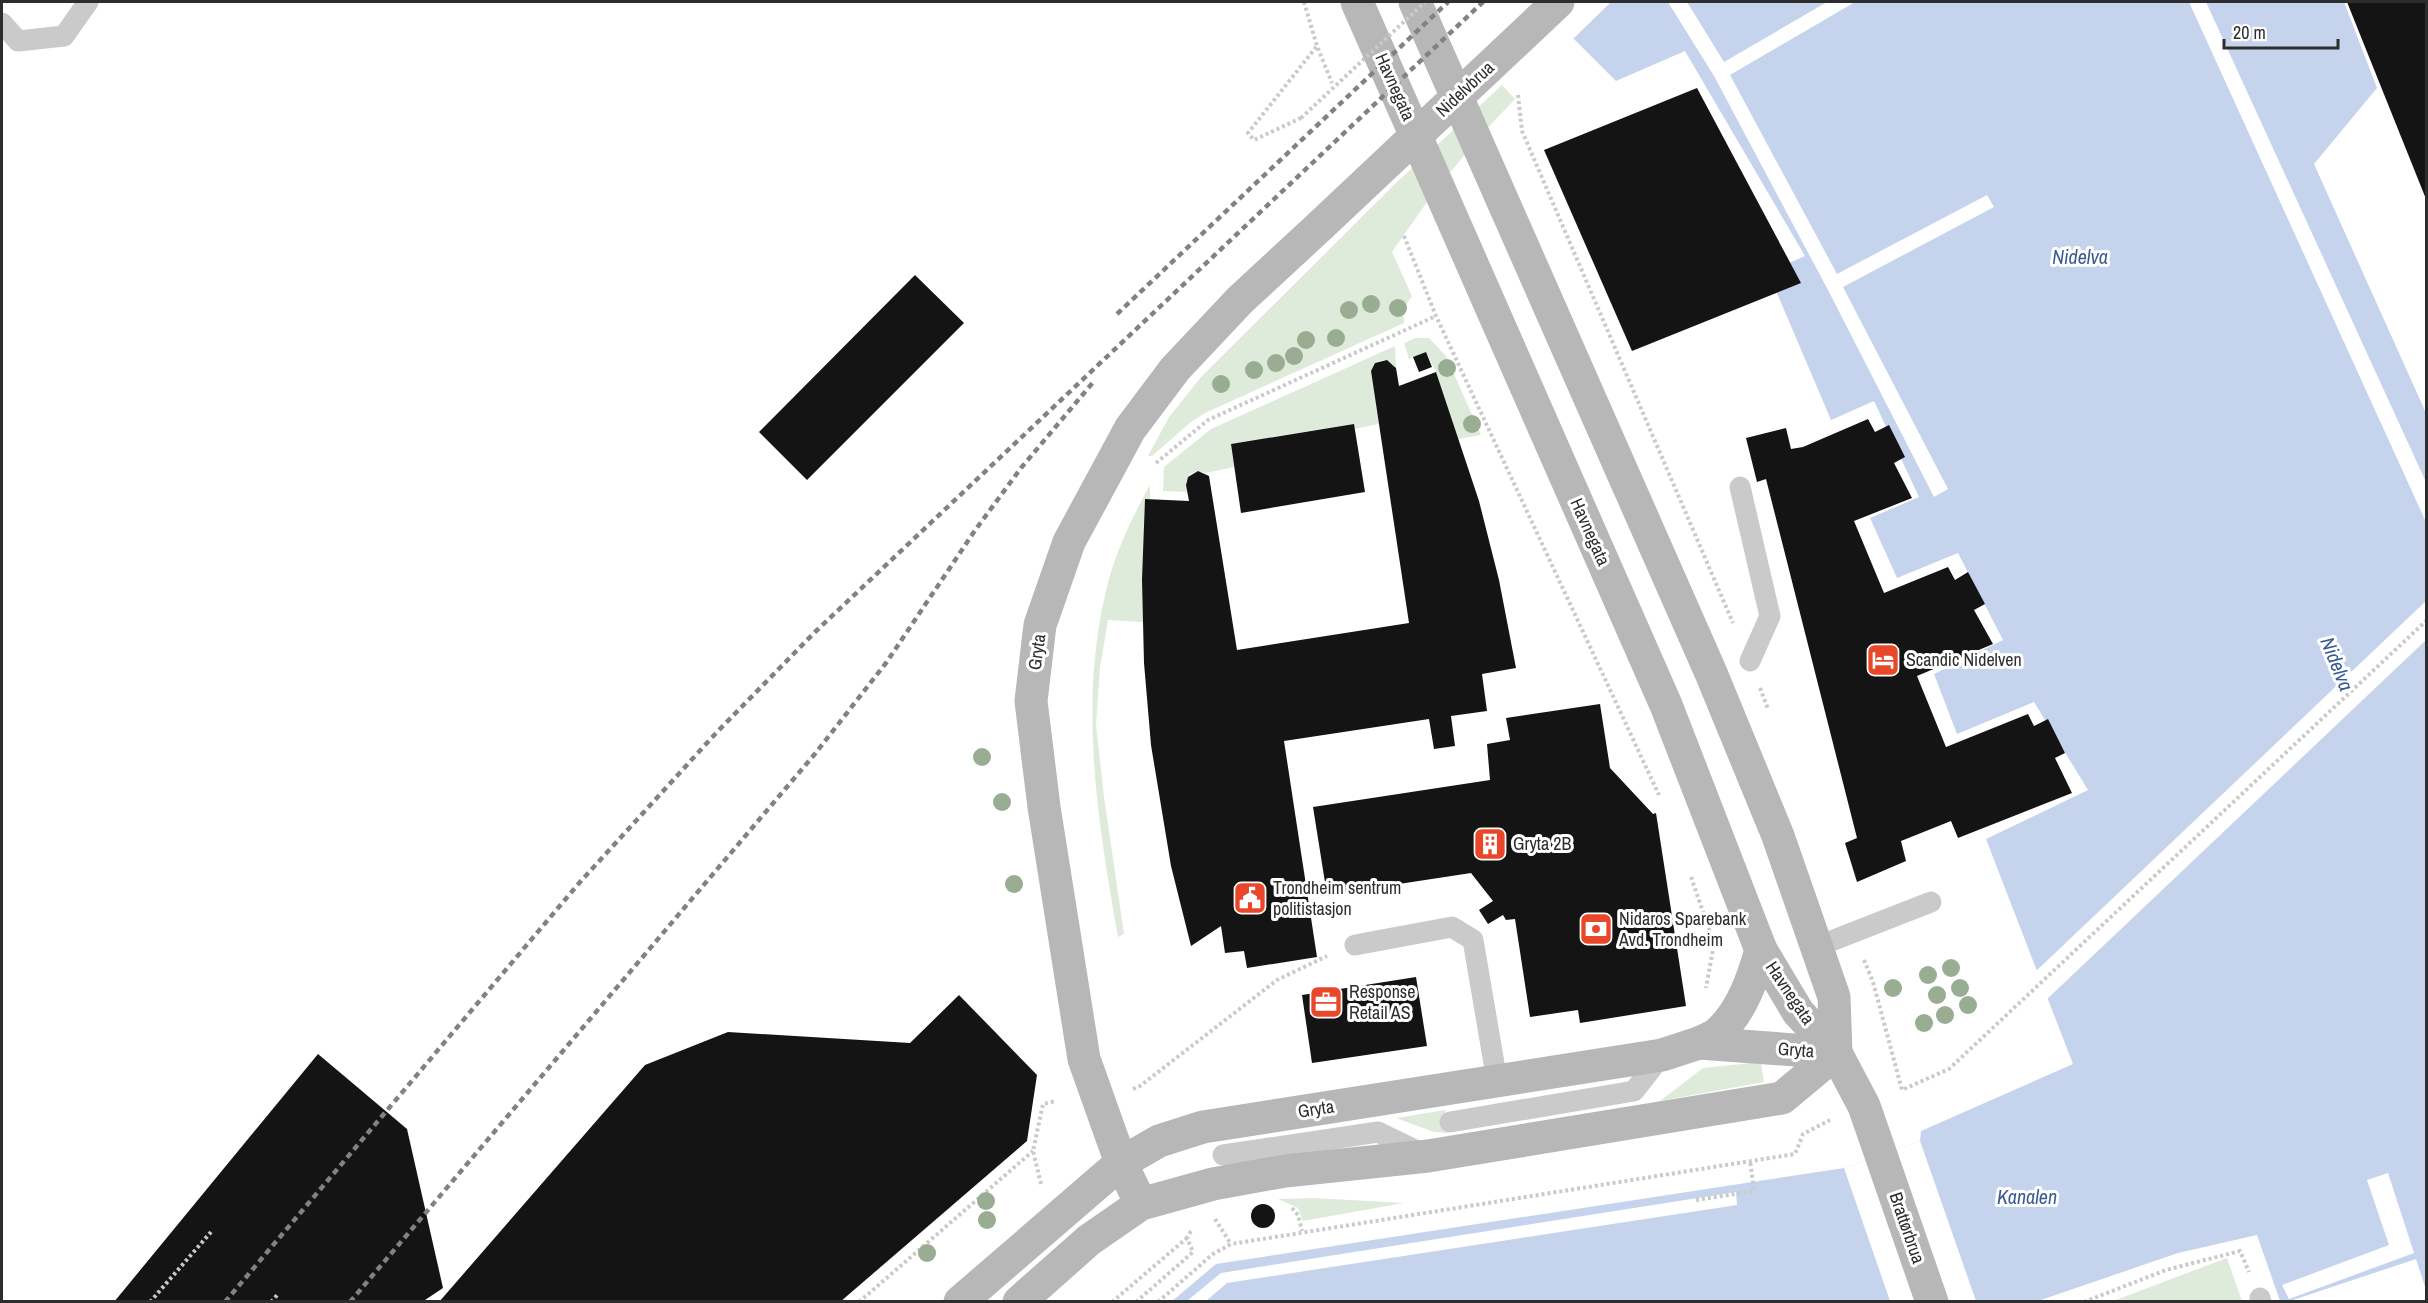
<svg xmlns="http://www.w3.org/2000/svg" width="2428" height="1303" font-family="'Archivo Narrow',sans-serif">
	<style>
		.green { fill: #dfebda }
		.water { fill: #c5d4ec }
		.pier { fill: #fff }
		.building { fill: #141414 }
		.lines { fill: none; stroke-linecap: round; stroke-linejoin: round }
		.path { stroke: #cacaca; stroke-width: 4; stroke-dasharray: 3 3; stroke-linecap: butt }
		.lane { stroke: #cacaca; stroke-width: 21 }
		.secondary { stroke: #b7b7b7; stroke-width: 33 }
		.rail { stroke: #828282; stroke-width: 4.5; stroke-dasharray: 6 4.5; stroke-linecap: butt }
		.path-bridge { stroke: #cacaca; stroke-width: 4; stroke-dasharray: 3 3; stroke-linecap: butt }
		.secondary-bridge { stroke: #b7b7b7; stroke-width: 33 }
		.tree { fill: #99ad93 }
		.labels { text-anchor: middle; stroke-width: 6; stroke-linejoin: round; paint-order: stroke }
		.street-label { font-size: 18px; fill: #2d2d2d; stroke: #fff }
		.poi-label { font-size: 18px; fill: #2d2d2d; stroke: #fff; text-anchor: start }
		.water-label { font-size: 20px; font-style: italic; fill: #395b91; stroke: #fff }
	</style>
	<rect width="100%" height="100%" fill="#fff"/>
	<!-- green -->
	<g class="green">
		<polygon points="1502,85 1515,99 1482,134 1434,192 1392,252 1412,296 1403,309 1404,323 1205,413 1191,422 1152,456 1148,456 1169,417 1201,377 1397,182"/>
		<polygon points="1415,338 1429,338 1446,356 1481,435 1458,439 1436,372 1426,352 1409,359 1404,343"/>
		<path d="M1395 346 1396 368C1391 360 1383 358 1375 363L1371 371 1379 424 1354 429 1353 424 1231 444 1234 467 1206 473 1198 471 1190 474 1186 481 1187 492 1163 491 1164 467 1211 429Z"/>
		<path d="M1150 485V499H1145L1143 622 1108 620 1100 667 1096 725 1104 797 1124 934 1118 937C1098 824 1079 708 1105 595 1113 557 1131 519 1150 485Z"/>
		<polygon points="1761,1062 1764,1082 1660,1101 1703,1068"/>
		<polygon points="1445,1110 1448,1133 1434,1132 1396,1118"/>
		<polygon points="1313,1198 1404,1203 1303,1221 1298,1208 1278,1199"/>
		<polygon points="2227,1258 2242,1301 2113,1301"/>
	</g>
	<!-- water -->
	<polygon class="water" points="1537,2 2344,2 2377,88 2314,164 2426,413 2426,1290 2416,1259 2290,1301 2280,1301 2257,1235 2178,1253 2038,1301 1171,1302 1216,1264 1844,1168 1920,1141 1921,1131 2073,1064 1986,839 2088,790 2034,702 1957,734 1934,674 2003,640 1958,553 1897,578 1870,518 1919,497 1874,401 1831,420 1768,272 1805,256 1685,51 1616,81"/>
	<!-- pier -->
	<g class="pier">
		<polygon points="1534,2 1611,2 1572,40"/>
		<polygon points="1668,2 1687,2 1724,62 1827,2 1855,2 1730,75 1837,274 1987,195 1994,207 1843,287 1948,489 1934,497 1828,290 1714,76"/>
		<polygon points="2189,2 2206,2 2426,482 2426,522"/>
		<polygon points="2426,601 2426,640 2045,1001 2034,973"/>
		<polygon points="1920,1141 1976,1301 1890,1301 1844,1168"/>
		<polygon points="2388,1173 2414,1253 2289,1299 2282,1285 2389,1245 2367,1180"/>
		<polygon points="1736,1192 1737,1205 1227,1283 1206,1301 1187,1301 1221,1273"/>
	</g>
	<!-- building -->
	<g class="building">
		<polygon points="2347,2 2426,2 2426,199"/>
		<polygon points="1697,88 1801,283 1632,351 1544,150"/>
		<polygon points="915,275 964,323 807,480 759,432"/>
		<polygon points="1426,352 1432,367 1419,372 1413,357"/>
		<polygon points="1387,360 1396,368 1399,386 1436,372 1479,501 1499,580 1516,668 1482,674 1487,711 1451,716 1455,746 1434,749 1429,719 1284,741 1317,957 1247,968 1244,951 1225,953 1221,926 1191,946 1171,866 1151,745 1144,663 1142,580 1145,499 1189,501 1186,485 1188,477 1198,471 1209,476 1237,650 1409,623 1371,371 1375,363"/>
		<polygon points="1868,419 1875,432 1889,425 1905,457 1894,463 1912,498 1854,521 1884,593 1948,567 1955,580 1968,572 1985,604 1974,610 1993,644 1917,676 1946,747 2028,714 2034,726 2048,719 2065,753 2055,758 2072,793 1958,838 1951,821 1901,841 1906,861 1857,882 1845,843 1857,838 1766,479 1757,482 1746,438 1786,428 1791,449 1803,447"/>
		<polygon points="1354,424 1365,492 1241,513 1231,444"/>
		<polygon points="1600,704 1610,768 1653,814 1656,813 1686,1006 1580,1023 1578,1010 1530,1017 1515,919 1506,920 1503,915 1488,924 1479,910 1493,901 1471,873 1327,895 1313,807 1490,780 1487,744 1510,740 1506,718"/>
		<polygon points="1416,977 1427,1046 1312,1063 1302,995"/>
		<polygon points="959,995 1037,1075 1027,1141 840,1302 439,1302 645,1065 728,1032 910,1043"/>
		<polygon points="318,1054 407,1129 443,1288 422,1302 114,1302"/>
		<circle cx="1263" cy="1216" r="12"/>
	</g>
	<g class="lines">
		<!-- path -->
		<g class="path">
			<polyline points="1304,2 1317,46 1332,83"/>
			<polyline points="1518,95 1522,131 1733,623"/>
			<polyline points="1301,118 1254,140 1248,133 1317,46"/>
			<polyline points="1404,236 1436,316 1659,795"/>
			<polyline points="1156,463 1208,420 1436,316"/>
			<polyline points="1760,688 1768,709"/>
			<polyline points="1691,877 1714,944 1706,988"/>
			<polyline points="1864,960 1873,982 1902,1090 1949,1069 2426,621"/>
			<polyline points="1133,1089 1140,1086 1277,980 1327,956"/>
			<polyline points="1041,1184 1033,1151 1043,1104 1056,1101"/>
			<polyline points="1696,1200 1754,1191 1750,1160"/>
			<polyline points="1292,1208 1298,1215 1302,1231"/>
			<polyline points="1215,1219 1231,1244"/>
			<polyline points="150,1302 211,1232"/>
			<polyline points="271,1302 279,1293"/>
			<polyline points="859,1302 1033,1151"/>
			<polyline points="1112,1302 1187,1238"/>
			<polyline points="1136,1302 1193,1252 1187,1238 1192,1229"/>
			<polyline points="1158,1302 1213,1254 1231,1244 1795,1154 1803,1134 1830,1120"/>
			<polyline points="2084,1302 2166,1270 2240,1251 2249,1272"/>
		</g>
		<!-- lane -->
		<g class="lane">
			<polyline points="2,23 18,41 64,36 88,2"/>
			<polyline points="1740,487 1770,616 1750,661"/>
			<polyline points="1355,945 1452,927 1473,940 1497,1081"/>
			<polyline points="1816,947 1931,902"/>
			<polyline points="1450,1122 1634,1091 1662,1055"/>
			<polyline points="1223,1155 1378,1132 1425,1155"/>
			<polyline points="2260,1298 2261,1302"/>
		</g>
		<!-- secondary -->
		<g class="secondary">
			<polyline points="1357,2 1666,705 1761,950 1798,1012 1836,1053 1864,1106 1932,1302"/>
			<polyline points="1415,2 1711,673 1778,836 1834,997 1836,1053"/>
			<path d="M1699 1043C1705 1040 1714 1037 1719 1032 1742 1011 1753 978 1761 950"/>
			<polyline points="1141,1204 1121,1163 1084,1059 1044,807 1031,701 1040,625 1069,542 1130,429 1175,369 1240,300 1320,226"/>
			<polyline points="960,1302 1121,1163 1159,1141 1203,1127 1662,1055 1699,1043 1836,1053"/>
			<polyline points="1019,1302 1089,1240 1141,1204 1213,1184 1285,1171 1428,1156 1782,1098 1836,1053"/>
		</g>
		<!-- rail -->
		<g class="rail">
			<polyline points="1117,314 1448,2"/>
			<polyline points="225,1302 580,882 717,732 815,632 1483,2"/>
			<polyline points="350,1302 814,755 886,663 976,529 1021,468 1095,380"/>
		</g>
		<!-- path-bridge -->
		<polyline class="path-bridge" points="1301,118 1425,2"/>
		<!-- secondary-bridge -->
		<polyline class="secondary-bridge" points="1320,226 1558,2"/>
	</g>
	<!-- trees -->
	<g class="tree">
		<circle cx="1371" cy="304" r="9"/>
		<circle cx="1398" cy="308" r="9"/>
		<circle cx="1349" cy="310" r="9"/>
		<circle cx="1336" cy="338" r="9"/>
		<circle cx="1306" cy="340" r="9"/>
		<circle cx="1294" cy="356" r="9"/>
		<circle cx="1276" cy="363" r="9"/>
		<circle cx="1447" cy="368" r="9"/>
		<circle cx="1254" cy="370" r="9"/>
		<circle cx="1221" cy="384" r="9"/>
		<circle cx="1472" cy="424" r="9"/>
		<circle cx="982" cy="757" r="9"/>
		<circle cx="1002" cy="802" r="9"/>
		<circle cx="1014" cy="884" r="9"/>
		<circle cx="1951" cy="968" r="9"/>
		<circle cx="1928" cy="975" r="9"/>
		<circle cx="1893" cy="988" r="9"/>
		<circle cx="1960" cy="988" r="9"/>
		<circle cx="1937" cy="995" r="9"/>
		<circle cx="1968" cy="1005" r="9"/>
		<circle cx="1945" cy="1015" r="9"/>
		<circle cx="1924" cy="1023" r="9"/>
		<circle cx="986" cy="1201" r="9"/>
		<circle cx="987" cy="1220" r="9"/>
		<circle cx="927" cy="1253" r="9"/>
	</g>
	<!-- icons -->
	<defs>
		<g id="hotel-square" transform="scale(1.725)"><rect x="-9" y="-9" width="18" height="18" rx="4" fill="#e9472a" stroke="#fff"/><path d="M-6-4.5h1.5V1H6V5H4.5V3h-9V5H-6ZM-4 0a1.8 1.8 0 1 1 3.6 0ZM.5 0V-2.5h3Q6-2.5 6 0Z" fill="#fff"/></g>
		<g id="building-square" transform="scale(1.725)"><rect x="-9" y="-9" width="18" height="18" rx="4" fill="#e9472a" stroke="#fff"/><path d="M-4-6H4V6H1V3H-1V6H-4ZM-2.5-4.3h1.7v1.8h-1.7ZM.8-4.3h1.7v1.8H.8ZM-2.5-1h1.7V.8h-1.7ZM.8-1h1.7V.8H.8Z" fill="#fff"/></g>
		<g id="civic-square" transform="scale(1.725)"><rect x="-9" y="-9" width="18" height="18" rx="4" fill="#e9472a" stroke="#fff"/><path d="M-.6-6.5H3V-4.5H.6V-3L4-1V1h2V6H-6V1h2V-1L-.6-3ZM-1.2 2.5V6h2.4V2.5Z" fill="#fff"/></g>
		<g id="bank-square" transform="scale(1.725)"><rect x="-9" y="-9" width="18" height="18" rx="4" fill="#e9472a" stroke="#fff"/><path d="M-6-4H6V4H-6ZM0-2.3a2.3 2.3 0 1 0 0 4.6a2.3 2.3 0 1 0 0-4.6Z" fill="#fff"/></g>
		<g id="office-square" transform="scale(1.725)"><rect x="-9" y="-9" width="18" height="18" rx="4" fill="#e9472a" stroke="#fff"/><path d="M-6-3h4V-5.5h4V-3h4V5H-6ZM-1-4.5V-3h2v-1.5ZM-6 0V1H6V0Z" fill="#fff"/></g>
	</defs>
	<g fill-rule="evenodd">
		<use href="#hotel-square" x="1883" y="660"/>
		<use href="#building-square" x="1490" y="844"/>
		<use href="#civic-square" x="1250" y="898"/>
		<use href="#bank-square" x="1596" y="929"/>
		<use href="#office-square" x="1326" y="1002"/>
	</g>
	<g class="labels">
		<!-- street labels -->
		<g class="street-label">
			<text transform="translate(1395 87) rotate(66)" y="6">Havnegata</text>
			<text transform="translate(1465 89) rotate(-43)" y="6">Nidelvbrua</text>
			<text transform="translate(1590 532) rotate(66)" y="6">Havnegata</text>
			<text transform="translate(1037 652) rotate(-82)" y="6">Gryta</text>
			<text transform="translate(1790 993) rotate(56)" y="6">Havnegata</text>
			<text transform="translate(1796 1050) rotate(4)" y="6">Gryta</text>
			<text transform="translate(1316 1109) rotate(-9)" y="6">Gryta</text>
			<text transform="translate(1907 1228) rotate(71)" y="6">Brattørbrua</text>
		</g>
		<!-- poi labels -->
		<g class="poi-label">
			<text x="1906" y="666">Scandic Nidelven</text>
			<text x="1513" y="850">Gryta 2B</text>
			<text x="1273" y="894">Trondheim sentrum<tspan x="1273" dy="21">politistasjon</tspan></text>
			<text x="1619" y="925">Nidaros Sparebank<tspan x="1619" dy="21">Avd. Trondheim</tspan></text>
			<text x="1349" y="998">Response<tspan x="1349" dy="21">Retail AS</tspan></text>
		</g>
		<!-- water labels -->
		<g class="water-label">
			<text x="2080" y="264">Nidelva</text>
			<text transform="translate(2337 664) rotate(68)" y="7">Nidelva</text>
			<text x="2027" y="1204">Kanalen</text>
		</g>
	</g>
	<!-- border -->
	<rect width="2428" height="1303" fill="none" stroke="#2d2d2d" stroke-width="6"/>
	<!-- scale -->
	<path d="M2224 39v9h114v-9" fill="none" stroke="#2d2d2d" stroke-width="3"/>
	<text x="2233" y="39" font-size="18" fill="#2d2d2d" stroke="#ffffff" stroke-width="4.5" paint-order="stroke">20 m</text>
</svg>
